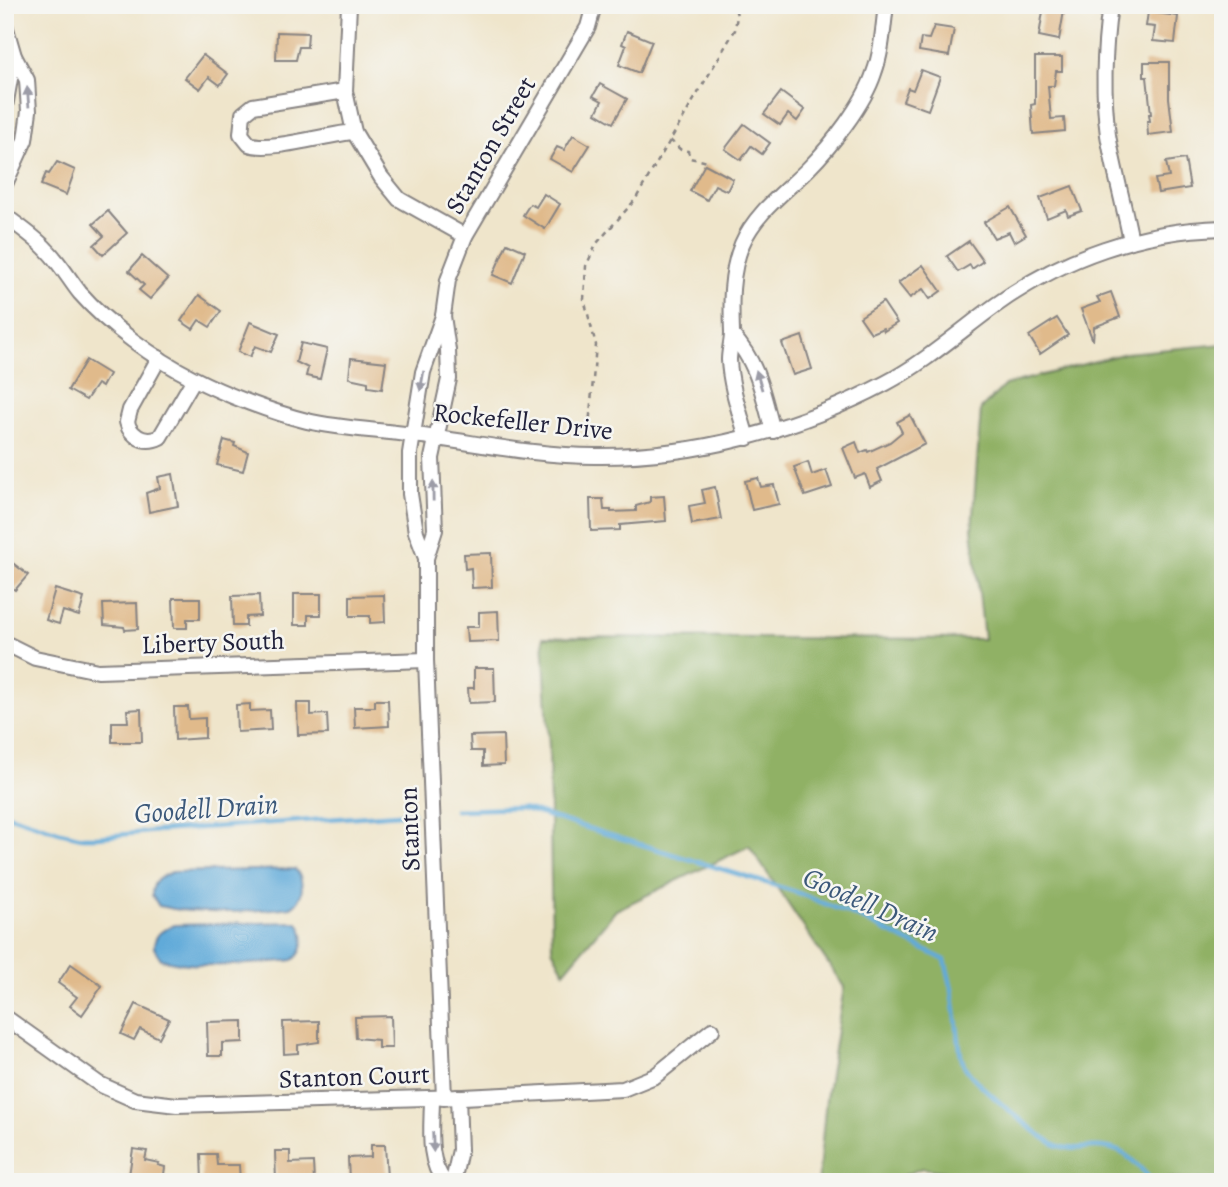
<svg xmlns="http://www.w3.org/2000/svg" width="1228" height="1187" font-family="Alegreya,serif">
	<style>
		.forest { fill: #90b165; stroke: #596a50; stroke-width: 2 }
		.water { fill: #61aad9; stroke: #42668a; stroke-width: 2 }
		.lines { fill: none; stroke-linecap: round; stroke-linejoin: round }
		.stream { stroke: #61aad9; stroke-width: 4.5 }
		.building { fill: #e0ba8b }
		.street-casing { stroke: #888483; stroke-width: 18 }
		.path { stroke: #888483; stroke-width: 2.5; stroke-dasharray: 5 5; stroke-linecap: butt }
		.street { stroke: #fff; stroke-width: 14 }
		.oneway { fill: #9c9ca7 }
		.labels { text-anchor: middle; stroke-width: 5; stroke-linejoin: round; paint-order: stroke }
		.street-label { font-size: 26px; fill: #22223b; stroke: #f6f6f2 }
		.water-label { font-size: 28px; font-style: italic; fill: #3b587a; stroke: #f6f6f2 }
	</style>
	<rect width="100%" height="100%" fill="#f6f6f2"/>
	<filter id="ink" filterUnits="userSpaceOnUse"><feTurbulence type="fractalNoise" baseFrequency=".0143" numOctaves="2"/><feDisplacementMap in="SourceGraphic" scale="14" xChannelSelector="R" yChannelSelector="G"/><feConvolveMatrix kernelMatrix="1 2 1 2 8 2 1 2 1" color-interpolation-filters="sRGB"/></filter>
	<filter id="wash" filterUnits="userSpaceOnUse"><feTurbulence type="fractalNoise" baseFrequency=".00686" numOctaves="4" result="noise"/><feDisplacementMap in="SourceGraphic" scale="28" xChannelSelector="R" yChannelSelector="G"/><feGaussianBlur stdDeviation="1.57" result="paint"/><feColorMatrix in="noise" values="0 0 0 0 0 0 0 0 0 0 0 0 0 0 0 0 0 1.4 0 .05"/><feComposite in="paint" operator="in"/></filter>
	<g filter="url(#wash)">
		<rect width="100%" height="100%" fill="#efe5cb"/>
		<!-- forest -->
		<polygon class="forest" points="1223,344 1223,1181 1171,1178 1128,1182 1011,1182 922,1168 888,1182 818,1182 826,1099 844,987 749,846 616,910 564,972 552,949 549,747 543,637 984,639 972,528 981,409 1005,385 1126,353"/>
		<!-- water -->
		<g class="water">
			<path d="M295 869C305 880 304 900 291 907 249 912 200 916 159 906L152 895C152 881 160 877 172 872Z"/>
			<path d="M297 922C307 933 305 952 293 960 251 964 202 970 161 959L154 948C154 934 162 930 175 925Z"/>
		</g>
		<g class="lines">
			<!-- stream -->
			<g class="stream">
				<path d="M455 810 522 808 796 892 862 919 945 960 952 989 961 1056C962 1060 963 1063 965 1067 974 1083 1042 1140 1059 1146 1069 1150 1080 1148 1091 1147 1122 1145 1133 1160 1153 1182"/>
				<polyline points="5,814 60,832 82,837 98,837 157,831 413,813"/>
			</g>
		</g>
		<g id="blocks">
			<!-- building -->
			<g class="building">
				<polygon points="1044,5 1065,5 1059,40 1039,36"/>
				<polygon points="1148,12 1178,16 1175,43 1153,41 1155,27 1146,26"/>
				<polygon points="934,26 954,29 949,56 919,51 921,38 929,39"/>
				<polygon points="627,31 652,41 639,73 619,65 626,46 622,44"/>
				<polygon points="277,32 308,33 307,47 299,47 296,60 276,60"/>
				<polygon points="203,55 228,74 220,85 209,77 200,89 185,78"/>
				<polygon points="1035,57 1062,57 1062,71 1056,71 1054,86 1048,86 1051,119 1064,118 1065,131 1033,134 1031,105 1035,104"/>
				<polygon points="1144,62 1169,62 1169,98 1173,132 1148,135 1147,121 1150,121 1149,114 1151,114 1147,77 1144,77"/>
				<polygon points="921,70 940,77 928,110 903,101 908,88 913,90"/>
				<polygon points="600,84 627,99 613,123 596,113 602,101 593,96"/>
				<polygon points="781,92 805,110 797,121 788,114 780,125 764,114"/>
				<polygon points="744,124 770,143 762,154 751,146 741,160 725,149"/>
				<polygon points="573,135 590,145 573,172 550,159 557,147 564,150"/>
				<polygon points="1185,159 1190,188 1158,193 1155,179 1169,177 1166,162"/>
				<polygon points="57,162 75,170 66,195 41,185 46,173 49,174"/>
				<polygon points="705,164 733,179 727,191 715,185 707,200 690,191"/>
				<polygon points="1072,186 1082,211 1068,216 1066,210 1047,218 1040,198"/>
				<polygon points="544,194 560,204 545,229 523,215 530,204 536,207"/>
				<polygon points="1010,207 1026,235 1014,242 1009,232 994,238 984,222"/>
				<polygon points="108,211 127,233 103,255 94,245 104,236 93,224"/>
				<polygon points="969,241 983,261 972,269 970,265 958,272 947,256"/>
				<polygon points="507,243 525,251 512,283 493,275"/>
				<polygon points="142,256 168,279 150,299 139,290 144,285 129,271"/>
				<polygon points="923,265 941,291 930,299 923,289 910,298 898,283"/>
				<polygon points="1111,292 1120,317 1094,327 1093,341 1081,309 1100,302 1097,297"/>
				<polygon points="199,295 221,311 210,327 199,320 193,329 181,321"/>
				<polygon points="883,302 897,323 884,331 883,328 871,333 860,317"/>
				<polygon points="1057,318 1068,335 1040,354 1029,336"/>
				<polygon points="250,322 279,334 271,352 255,346 250,357 238,352"/>
				<polygon points="802,336 812,369 793,375 782,343"/>
				<polygon points="301,343 327,349 320,379 306,376 308,368 296,362"/>
				<polygon points="351,358 386,362 382,389 368,387 368,382 349,378"/>
				<polygon points="86,360 109,374 102,387 97,384 86,400 68,390"/>
				<polygon points="910,415 925,444 877,469 882,481 870,487 865,474 855,478 843,448 856,442 860,453 867,450 868,452 890,442 902,432 897,422"/>
				<polygon points="224,440 235,443 234,446 248,452 243,471 217,465"/>
				<polygon points="808,462 812,475 826,470 832,487 805,496 794,467"/>
				<polygon points="173,474 178,506 149,512 146,493 160,488 158,477"/>
				<polygon points="758,478 761,487 774,485 779,504 752,510 745,481"/>
				<polygon points="715,487 721,519 692,524 689,506 705,503 702,490"/>
				<polygon points="664,496 666,521 620,525 620,530 591,531 590,499 603,499 604,510 611,510 611,512 636,511 636,506 650,502 650,497"/>
				<polygon points="491,553 492,587 472,588 471,568 465,569 464,554"/>
				<polygon points="5,557 28,575 15,590 5,582"/>
				<polygon points="55,589 84,598 79,616 63,611 59,624 46,620"/>
				<polygon points="294,594 321,594 321,615 308,615 308,625 294,625"/>
				<polygon points="259,595 260,616 246,617 246,626 233,626 232,596"/>
				<polygon points="384,595 385,622 370,623 370,616 350,616 350,596"/>
				<polygon points="173,598 200,598 200,619 187,619 187,628 174,628"/>
				<polygon points="137,603 138,629 125,630 124,627 104,625 103,604"/>
				<polygon points="498,611 499,641 467,642 466,627 479,627 479,612"/>
				<polygon points="474,668 494,668 495,702 469,703 468,688 474,688"/>
				<polygon points="375,700 388,700 389,726 355,728 354,707 375,707"/>
				<polygon points="297,703 311,703 311,715 327,714 328,734 298,735"/>
				<polygon points="250,704 250,711 270,710 271,730 237,732 236,705"/>
				<polygon points="174,707 188,707 189,719 205,718 205,738 175,740"/>
				<polygon points="141,709 142,742 112,742 112,722 128,722 127,710"/>
				<polygon points="503,735 504,765 483,766 483,751 471,751 470,736"/>
				<polygon points="71,964 102,986 82,1015 70,1006 77,997 58,983"/>
				<polygon points="136,1004 169,1019 159,1038 140,1029 134,1040 121,1034"/>
				<polygon points="391,1016 392,1048 378,1048 378,1040 356,1038 355,1017"/>
				<polygon points="243,1021 243,1042 222,1043 222,1056 208,1056 207,1022"/>
				<polygon points="319,1021 319,1042 298,1045 298,1053 284,1054 283,1022"/>
				<polygon points="371,1145 385,1145 387,1178 349,1180 348,1158 371,1157"/>
				<polygon points="133,1149 147,1151 145,1160 159,1163 158,1165 165,1167 163,1182 128,1182"/>
				<polygon points="275,1151 290,1151 290,1163 313,1162 314,1182 276,1182"/>
				<polygon points="201,1154 216,1154 217,1165 239,1165 240,1182 202,1182"/>
			</g>
		</g>
	</g>
	<g filter="url(#ink)">
		<use href="#blocks" fill-opacity="0" stroke="#888483" stroke-width="2"/>
		<g class="lines">
			<!-- street casing -->
			<g class="street-casing">
				<g id="street">
					<polyline points="349,5 345,91 354,132 381,177 399,199 465,236"/>
					<path d="M1110 5C1104 49 1102 91 1108 135 1114 170 1124 205 1131 241"/>
					<polyline points="5,25 14,56 27,80 29,111 25,140 5,184"/>
					<path d="M345 91 253 106 243 114 241 134 249 144C270 152 328 134 354 132"/>
					<polyline points="5,107 14,56"/>
					<path d="M5 216C20 227 35 237 47 250 60 263 69 279 80 293 108 325 155 359 193 378 226 395 271 412 307 421 342 429 378 430 414 435 473 442 534 456 595 456 696 457 797 430 886 383 926 362 960 331 996 305 1063 257 1141 230 1223 228"/>
					<polyline points="443,316 448,350 449,379 432,458 435,530 426,558 426,660 444,1098"/>
					<path d="M732 335C759 365 762 392 773 431"/>
					<path d="M159 358 130 410 127 422 129 428C137 440 148 443 160 437L194 379"/>
					<path d="M747 438C740 413 730 385 729 360 729 351 732 342 732 333 731 303 730 273 742 244 755 213 785 192 808 169 831 146 864 104 874 73 882 52 883 28 886 5"/>
					<polyline points="426,558 416,532 410,494 410,453 423,372 443,316 448,280 465,236 588,27 594,5"/>
					<polyline points="5,643 35,658 98,671 426,660"/>
					<polyline points="5,1017 99,1084 135,1100 177,1105 463,1097 623,1089 655,1076 712,1030"/>
					<path d="M432 1098C432 1124 426 1161 445 1182"/>
					<polyline points="453,1182 460,1150 458,1097"/>
				</g>
			</g>
			<!-- path -->
			<g class="path">
				<polyline points="670,140 681,150 688,151 690,158 708,162"/>
				<polyline points="588,438 596,345 584,299 586,266 597,243 635,200 735,30 737,15 734,5"/>
			</g>
			<!-- street -->
			<use href="#street" class="street"/>
		</g>
		<!-- one-way arrows -->
		<defs><path id="oneway-solid" d="M-6-.8H1V-3.2L6.5 0L1 3.2V.8H-6Z" transform="scale(1.75)"/></defs>
		<g class="oneway">
			<use href="#oneway-solid" transform="translate(28 97) rotate(-95)"/>
			<use href="#oneway-solid" transform="translate(759 380) rotate(-107)"/>
			<use href="#oneway-solid" transform="translate(422 381) rotate(100)"/>
			<use href="#oneway-solid" transform="translate(433 491) rotate(-91)"/>
			<use href="#oneway-solid" transform="translate(433 1142) rotate(88)"/>
		</g>
	</g>
	<g class="labels">
		<!-- street labels -->
		<g class="street-label">
			<text transform="translate(490 145) rotate(-60)" y="9">Stanton Street</text>
			<text transform="translate(523 421) rotate(6)" y="9">Rockefeller Drive</text>
			<text transform="translate(213 642) rotate(-2)" y="9">Liberty South</text>
			<text transform="translate(409 829) rotate(-92)" y="9">Stanton</text>
			<text transform="translate(354 1076) rotate(-2)" y="9">Stanton Court</text>
		</g>
		<!-- water labels -->
		<g class="water-label">
			<text transform="translate(206 808) rotate(-4)" y="10">Goodell Drain</text>
			<text transform="translate(871 904) rotate(24)" y="10">Goodell Drain</text>
		</g>
	</g>
	<!-- margin -->
	<rect width="1228" height="1187" fill="none" stroke="#f6f6f2" stroke-width="28"/>
</svg>
